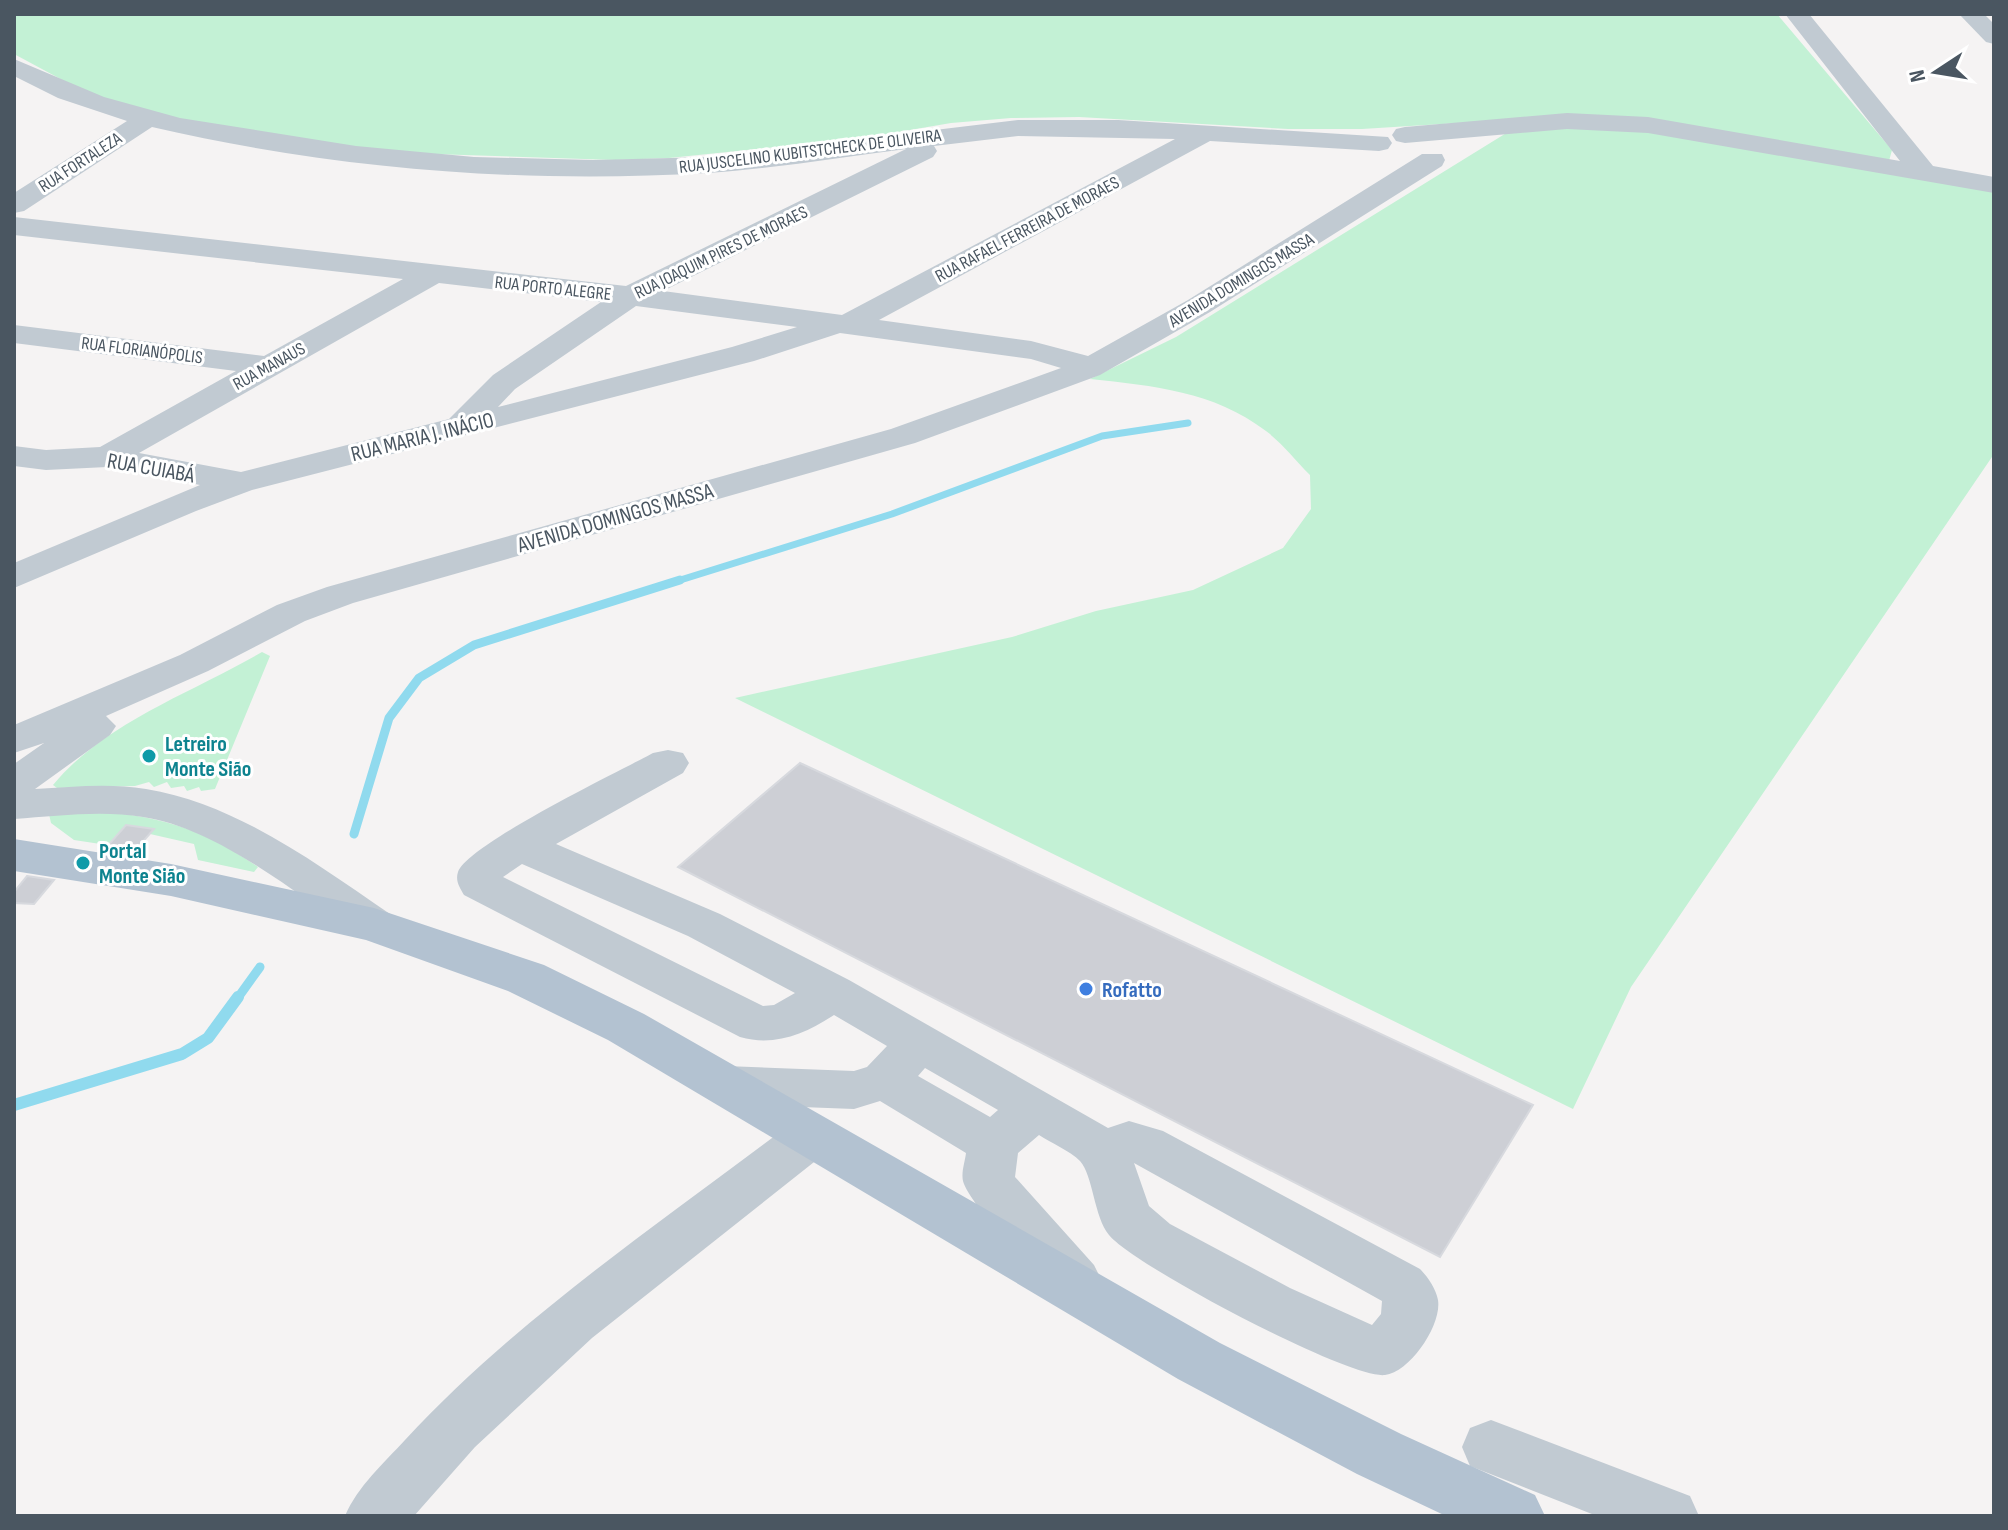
<svg xmlns="http://www.w3.org/2000/svg" width="2008" height="1530" font-family="'Sofia Sans Condensed',sans-serif">
	<style>
		.green { fill: #c3f1d5 }
		.lines { fill: none; stroke-linecap: round; stroke-linejoin: round }
		.stream-far2 { stroke: #90daee; stroke-width: 7 }
		.stream-far1 { stroke: #90daee; stroke-width: 9 }
		.stream { stroke: #90daee; stroke-width: 12 }
		.building { fill: #cdcfd5; stroke: #d7d9de; stroke-width: 2 }
		.minor { fill: #c1cad2; fill-rule: evenodd }
		.major { fill: #b3c2d1; fill-rule: evenodd }
		.culture-dot { fill: #0f9aa8; stroke: #fff; stroke-width: 3 }
		.shop-dot { fill: #3f7fe0; stroke: #fff; stroke-width: 3 }
		.labels { text-anchor: middle; stroke-width: 6; stroke-linejoin: round; paint-order: stroke }
		.far-street-label { font-size: 18px; fill: #4a5661; stroke: #fff }
		.street-label { font-size: 22px; fill: #4a5661; stroke: #fff }
		.culture-label { font-size: 22px; font-weight: bold; fill: #0d838f; stroke: #fff; text-anchor: start }
		.shop-label { font-size: 22px; font-weight: bold; fill: #366cbe; stroke: #fff; text-anchor: start }
	</style>
	<rect width="100%" height="100%" fill="#f5f3f3"/>
	<!-- green -->
	<g class="green">
		<polygon points="14,14 1777,14 1892,150 1889,161 1571,116 1362,129 1288,129 1079,117 1011,118 951,123 863,138 669,158 615,160 372,152 152,114 81,90 14,54"/>
		<path d="M1579 127 1636 129 1994 189V454L1631 987 1573 1109 735 698 1012 637 1096 611 1193 590 1283 548 1311 509 1310 475C1296 461 1282 443 1266 431 1213 391 1154 386 1090 379L1176 337 1508 132Z"/>
		<path d="M262 652 270 656 215 789 201 791 199 787 187 791 184 786 171 788 167 782 154 787 149 782 135 786 57 788 53 785C105 722 192 693 262 652Z"/>
		<path d="M104 811C168 819 205 830 258 867L254 872 198 860 194 844 150 834 153 829 126 825 107 845 74 840 51 823 49 814Z"/>
	</g>
	<g class="lines">
		<!-- stream-far2 -->
		<polyline class="stream-far2" points="674,582 892,514 1102,436 1188,423"/>
		<!-- stream-far1 -->
		<g class="stream-far1">
			<polyline points="354,834 389,718 419,678 474,645 680,580"/>
			<polyline points="237,999 260,967"/>
		</g>
		<!-- stream -->
		<polyline class="stream" points="14,1105 182,1054 208,1038 238,997"/>
	</g>
	<!-- building -->
	<g class="building">
		<polygon points="800,763 1533,1105 1440,1257 678,867"/>
		<polygon points="126,825 154,829 132,854 104,850"/>
		<polygon points="27,876 54,880 34,904 14,903 14,892"/>
	</g>
	<g class="lines">
		<!-- minor -->
		<g class="minor">
			<polygon points="1785,14 1809,14 1933,166 1994,177 1994,193 1648,133 1567,129 1405,143 1396,141 1392,135 1396,129 1405,127 1567,113 1648,117 1900,161"/>
			<polygon points="1959,14 1984,14 1994,24 1994,44 1986,42"/>
			<path d="M14 59 104 97 180 118 356 146 474 157 593 160 711 157 1018 120H1118L1388 137 1392 143 1388 149 1379 151 1210 141 879 320 1031 341 1088 356 1188 300 1422 154H1442L1445 160 1442 166 1210 312 1100 375 915 443 353 603 305 621 208 671 106 716 116 726 110 735 35 789C72 787 109 783 146 789 237 804 315 863 390 914L397 925 390 936 374 941 358 936C297 894 217 828 143 817 101 810 57 816 14 819V764L44 743 14 753V725L180 655 277 605 327 587 891 429 1061 368 1031 359 840 333 754 361 252 490 196 511 14 588V563L200 485 107 467 46 470 14 466V446L46 450 100 447 236 371 14 343V325L264 356 403 279 14 235V217L626 286 906 149C840 157 773 169 707 173 521 184 333 169 152 127L24 211 14 213V193L127 121 58 98 14 76ZM1018 136 1175 139 842 315 663 291 933 157 937 151 934 146ZM439 283 601 302 493 375 449 419 241 472 139 453ZM636 306 797 327 732 347 498 407 515 389Z"/>
			<path d="M668 750 683 753 689 763 683 773 556 844 720 914 849 980 1108 1128 1129 1121 1163 1131 1420 1269C1428 1277 1436 1289 1438 1300 1442 1325 1410 1372 1385 1375 1350 1380 1133 1265 1109 1235 1094 1217 1093 1175 1080 1161 1070 1151 1051 1143 1039 1135L1018 1153 1015 1177 1094 1265 1102 1281 1094 1297C1081 1302 1073 1305 1059 1298 1042 1290 971 1203 964 1184 960 1175 965 1162 966 1153L880 1101 854 1109 726 1104 708 1099 701 1085 708 1071 726 1066 854 1071 867 1067 887 1046 834 1015C805 1034 774 1047 740 1037L464 895C460 888 455 881 458 872 468 844 620 771 653 753ZM522 864 688 936 795 993 774 1005 763 1006 503 877ZM925 1068 998 1110 990 1117 918 1076ZM1134 1163 1382 1301 1381 1314 1372 1325 1290 1288 1170 1224 1149 1206Z"/>
			<path d="M810 1117 828 1123 836 1137 828 1151 592 1338 475 1447 414 1516H345C358 1486 383 1464 405 1440 518 1318 660 1223 792 1123Z"/>
			<polygon points="1491,1420 1690,1496 1699,1516 1597,1516 1470,1466 1462,1447 1470,1428"/>
		</g>
		<!-- major -->
		<polygon class="major" points="14,839 171,864 374,908 544,965 644,1014 1220,1343 1401,1434 1535,1495 1545,1516 1446,1516 1357,1474 1178,1379 608,1040 508,991 366,940 171,896 14,871"/>
	</g>
	<!-- markers -->
	<g class="culture-dot">
		<circle cx="149" cy="756" r="8"/>
		<circle cx="83" cy="863" r="8"/>
	</g>
	<circle class="shop-dot" cx="1086" cy="989" r="8"/>
	<g class="labels">
		<!-- far-street labels -->
		<g class="far-street-label">
			<text transform="translate(810 151) rotate(-7)" y="6">RUA JUSCELINO KUBITSTCHECK DE OLIVEIRA</text>
			<text transform="translate(80 162) rotate(-33)" y="6">RUA FORTALEZA</text>
			<text transform="translate(1027 229) rotate(-28)" y="6">RUA RAFAEL FERREIRA DE MORAES</text>
			<text transform="translate(721 252) rotate(-26)" y="6">RUA JOAQUIM PIRES DE MORAES</text>
			<text transform="translate(1241 280) rotate(-31)" y="6">AVENIDA DOMINGOS MASSA</text>
			<text transform="translate(553 288) rotate(6)" y="6">RUA PORTO ALEGRE</text>
			<text transform="translate(142 350) rotate(7)" y="6">RUA FLORIANÓPOLIS</text>
			<text transform="translate(269 366) rotate(-29)" y="6">RUA MANAUS</text>
		</g>
		<!-- street labels -->
		<g class="street-label">
			<text transform="translate(422 436) rotate(-14)" y="8">RUA MARIA J. INÁCIO</text>
			<text transform="translate(151 467) rotate(10)" y="8">RUA CUIABÁ</text>
			<text transform="translate(615 517) rotate(-16)" y="8">AVENIDA DOMINGOS MASSA</text>
		</g>
		<!-- culture labels -->
		<g class="culture-label">
			<text x="165" y="751">Letreiro<tspan x="165" dy="25">Monte Sião</tspan></text>
			<text x="99" y="858">Portal<tspan x="99" dy="25">Monte Sião</tspan></text>
		</g>
		<!-- shop labels -->
		<g class="shop-label">
			<text x="1102" y="997">Rofatto</text>
		</g>
	</g>
	<!-- border -->
	<rect width="2008" height="1530" fill="none" stroke="#4a5661" stroke-width="32"/>
	<!-- north arrow -->
	<g transform="translate(1936 72) rotate(258)" stroke="#ffffff" stroke-width="6" paint-order="stroke">
	<path d="M0-6L14 30L0 20L-14 30Z" fill="#4a5661"/>
	<text y="-12" font-size="22" font-weight="bold" text-anchor="middle" fill="#4a5661">N</text>
	</g>
</svg>
